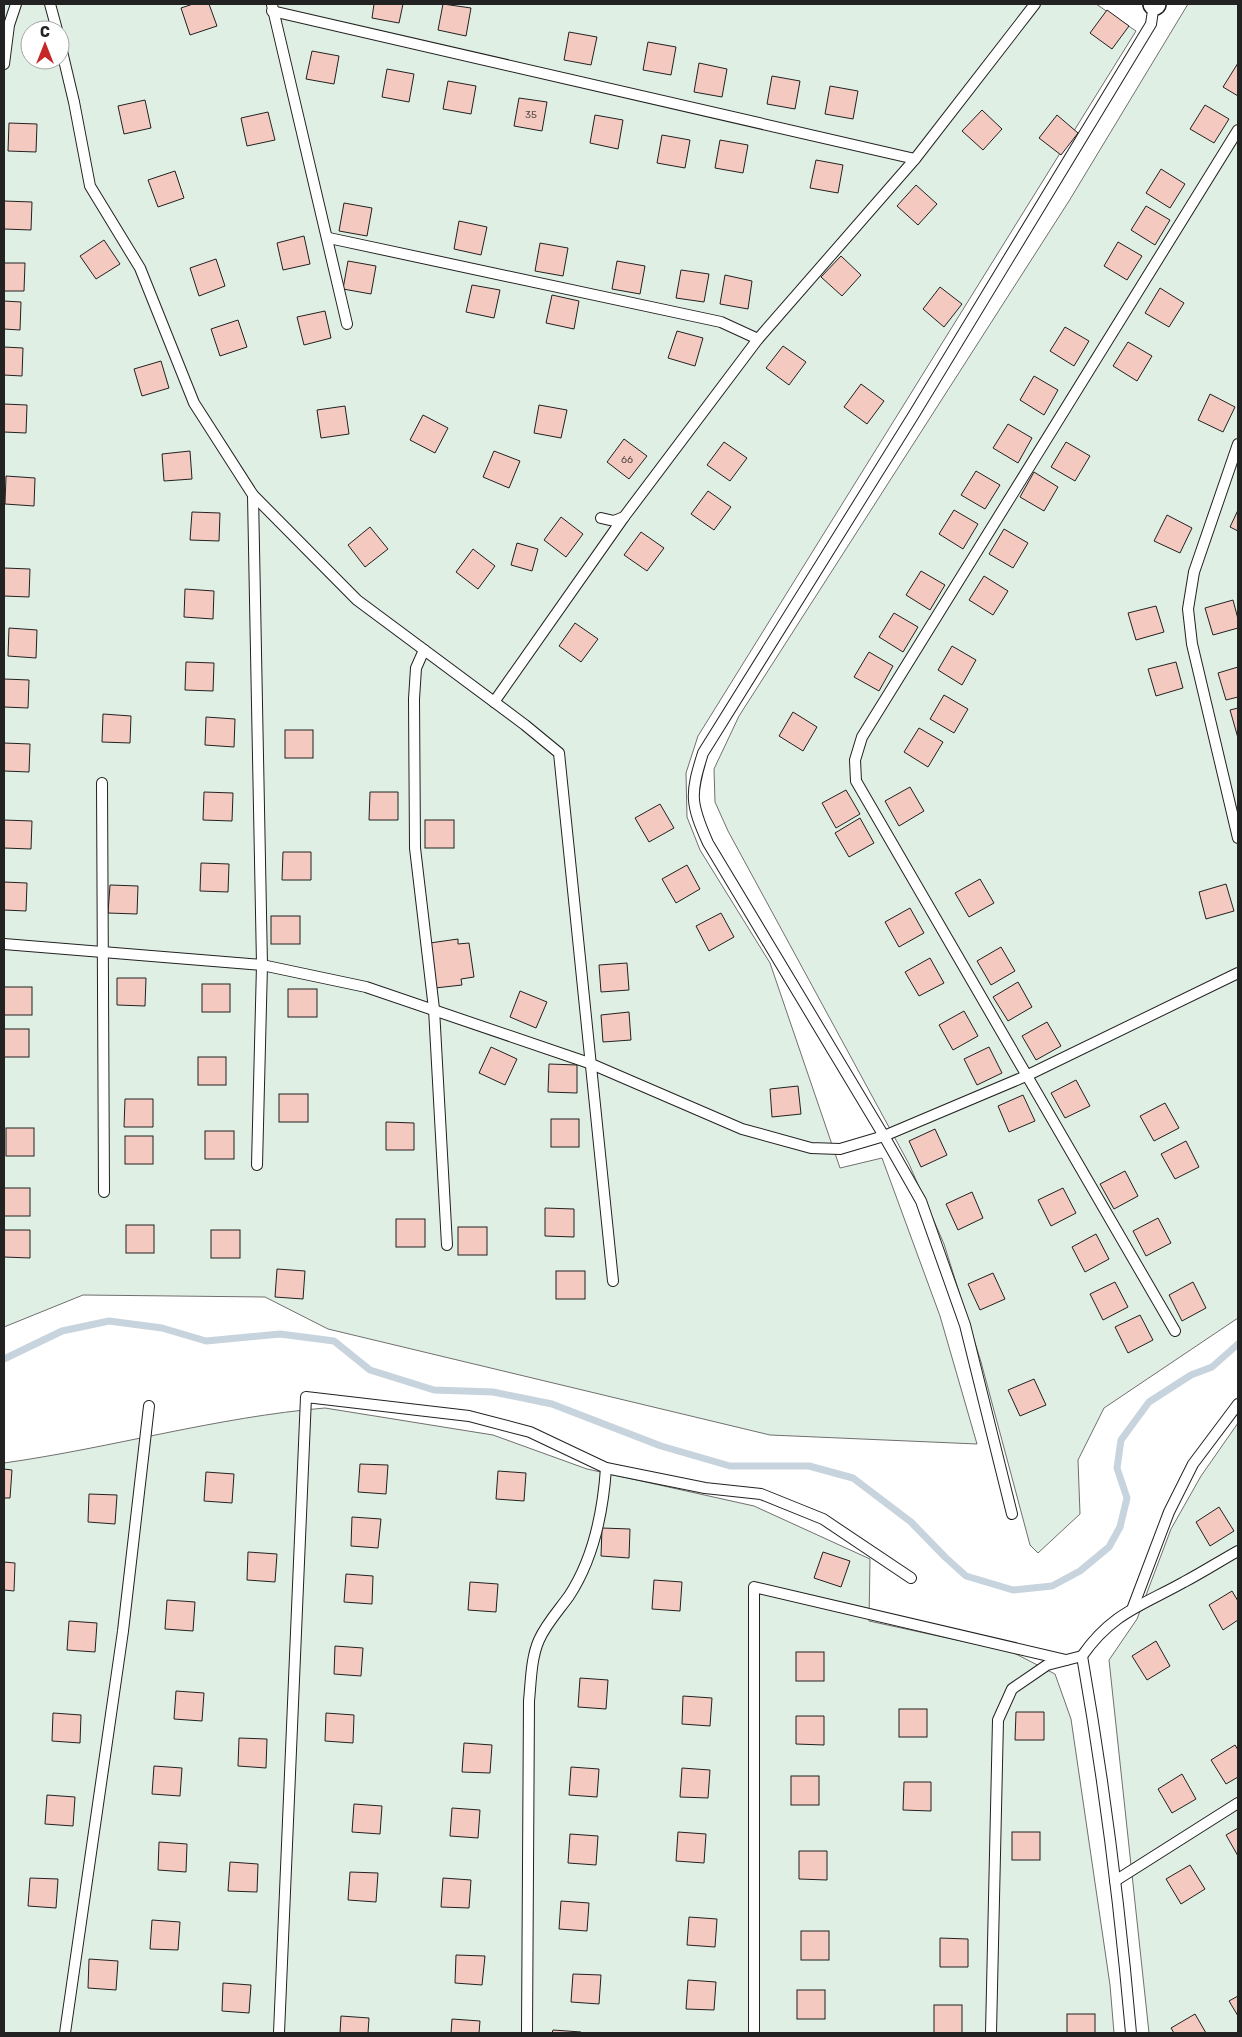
<svg xmlns="http://www.w3.org/2000/svg" width="1242" height="2037" font-family="Rubik,sans-serif">
	<style>
		.green { fill: #e0efe3; stroke: #6f6f6f; fill-rule: evenodd }
		.lines { fill: none; stroke-linecap: round; stroke-linejoin: round }
		.stream { stroke: #c7d3dd; stroke-width: 7 }
		.building { fill: #f3c9c0; stroke: #222 }
		.service-casing { stroke: #222; stroke-width: 12 }
		.minor-casing { stroke: #222; stroke-width: 24 }
		.service { stroke: #fff; stroke-width: 10 }
		.minor { stroke: #fff; stroke-width: 21 }
		.labels { text-anchor: middle; stroke-width: 4; stroke-linejoin: round; paint-order: stroke }
		.number-label { font-size: 10px; fill: #564c4a }
	</style>
	<rect width="100%" height="100%" fill="#fff"/>
	<!-- green -->
	<g class="green">
		<path d="M4 4H1096L1136 31 698 736 686 773 687 817 700 850 770 963 840 1168 882 1158 940 1316 977 1444 770 1435 328 1329 265 1297 83 1295 4 1327ZM30 30H60V60H30Z"/>
		<polygon points="1188,4 1238,4 1238,1318 1104,1408 1078,1460 1080,1514 1038,1553 1030,1545 981,1362 944,1244 909,1164 728,831 715,802 714,769 739,716 1069,201"/>
		<path d="M325 1408 493 1435 587 1469 754 1506 870 1559 869 1621 1012 1652 1055 1674 1071 1719 1110 1985 1114 2033H4V1463C111 1448 217 1417 325 1408Z"/>
		<polygon points="1238,1423 1238,2033 1149,2033 1109,1660 1137,1619 1171,1529 1201,1476"/>
	</g>
	<g class="lines">
		<!-- stream -->
		<polyline class="stream" points="4,1359 62,1331 109,1321 162,1328 206,1341 280,1334 334,1341 370,1370 434,1390 493,1392 552,1404 661,1446 730,1466 809,1466 853,1478 911,1522 945,1557 966,1576 1013,1590 1052,1586 1080,1571 1109,1547 1120,1527 1127,1498 1117,1468 1121,1440 1149,1402 1191,1375 1212,1367 1238,1344"/>
	</g>
	<!-- building -->
	<g class="building">
		<polygon points="193,4 209,4 217,26 190,35 181,8"/>
		<polygon points="374,4 403,4 399,23 372,18"/>
		<polygon points="443,4 471,8 466,36 438,30"/>
		<polygon points="1107,10 1129,26 1112,49 1090,33"/>
		<polygon points="569,32 597,37 591,65 564,60"/>
		<polygon points="648,42 676,47 671,75 643,70"/>
		<polygon points="312,51 339,56 334,84 306,79"/>
		<polygon points="699,63 727,69 722,97 694,92"/>
		<polygon points="1238,63 1238,96 1223,87"/>
		<polygon points="387,69 414,74 409,102 382,97"/>
		<polygon points="772,76 800,81 795,109 767,104"/>
		<polygon points="448,81 476,86 471,114 443,109"/>
		<polygon points="830,86 858,91 853,119 825,114"/>
		<polygon points="519,98 547,102 542,131 514,126"/>
		<polygon points="145,100 151,128 124,134 118,106"/>
		<polygon points="1205,105 1229,119 1214,143 1190,129"/>
		<polygon points="982,110 1002,129 983,150 962,131"/>
		<polygon points="268,112 275,140 247,146 241,118"/>
		<polygon points="595,115 623,120 618,149 590,143"/>
		<polygon points="1057,115 1078,133 1061,155 1039,138"/>
		<polygon points="9,123 37,124 36,152 8,151"/>
		<polygon points="662,135 690,140 685,168 657,163"/>
		<polygon points="720,140 748,145 743,173 715,168"/>
		<polygon points="816,160 843,165 838,193 810,188"/>
		<polygon points="1161,169 1185,184 1170,208 1146,193"/>
		<polygon points="175,171 184,198 158,207 148,180"/>
		<polygon points="916,185 937,204 918,225 897,206"/>
		<polygon points="4,201 32,202 31,230 4,229"/>
		<polygon points="344,203 372,208 367,236 339,231"/>
		<polygon points="1146,206 1170,220 1155,245 1131,230"/>
		<polygon points="459,221 487,227 481,255 454,249"/>
		<polygon points="304,236 310,264 283,270 277,243"/>
		<polygon points="104,240 120,264 96,279 80,256"/>
		<polygon points="1118,242 1142,256 1127,280 1104,266"/>
		<polygon points="540,243 568,248 563,276 535,271"/>
		<polygon points="841,256 861,275 842,296 821,277"/>
		<polygon points="216,259 225,286 199,296 190,268"/>
		<polygon points="348,261 376,266 371,294 343,289"/>
		<polygon points="617,261 645,266 640,294 612,289"/>
		<polygon points="4,263 25,263 24,291 4,291"/>
		<polygon points="681,270 709,274 704,302 676,298"/>
		<polygon points="725,275 752,281 748,309 720,304"/>
		<polygon points="472,285 500,290 494,318 466,312"/>
		<polygon points="940,287 962,304 944,327 923,309"/>
		<polygon points="1160,288 1184,303 1169,327 1145,313"/>
		<polygon points="552,295 579,301 574,329 546,323"/>
		<polygon points="4,301 21,302 20,330 4,329"/>
		<polygon points="325,311 331,338 304,345 297,317"/>
		<polygon points="238,320 247,347 220,356 211,329"/>
		<polygon points="1065,327 1089,341 1074,366 1050,351"/>
		<polygon points="677,331 703,338 695,366 668,358"/>
		<polygon points="1128,342 1152,356 1137,381 1113,366"/>
		<polygon points="783,346 806,362 789,385 766,368"/>
		<polygon points="4,347 23,348 22,376 4,375"/>
		<polygon points="161,361 169,388 142,396 134,369"/>
		<polygon points="1034,376 1058,390 1044,415 1020,400"/>
		<polygon points="861,384 884,401 867,424 844,407"/>
		<polygon points="1210,394 1235,407 1223,432 1198,420"/>
		<polygon points="4,404 27,405 26,433 4,432"/>
		<polygon points="539,405 567,410 561,438 534,433"/>
		<polygon points="345,406 349,434 321,438 317,410"/>
		<polygon points="423,415 448,428 435,453 410,440"/>
		<polygon points="1008,424 1032,438 1018,463 993,448"/>
		<polygon points="624,439 647,456 629,479 607,462"/>
		<polygon points="724,442 747,458 730,481 707,465"/>
		<polygon points="1066,442 1090,456 1075,481 1051,467"/>
		<polygon points="190,451 192,479 164,481 162,454"/>
		<polygon points="494,451 520,461 509,488 483,477"/>
		<polygon points="976,471 1000,485 985,509 961,495"/>
		<polygon points="1034,472 1058,487 1044,511 1020,497"/>
		<polygon points="6,476 35,478 34,506 5,504"/>
		<polygon points="708,491 731,507 714,530 691,514"/>
		<polygon points="954,510 978,524 963,549 939,534"/>
		<polygon points="1238,510 1238,531 1230,527"/>
		<polygon points="192,512 220,513 219,541 190,540"/>
		<polygon points="1167,515 1192,528 1180,553 1154,541"/>
		<polygon points="561,517 583,534 566,557 544,540"/>
		<polygon points="370,527 388,549 365,567 348,545"/>
		<polygon points="1004,529 1028,543 1013,568 989,554"/>
		<polygon points="641,532 664,548 647,571 624,555"/>
		<polygon points="517,543 538,549 532,571 511,565"/>
		<polygon points="473,549 495,566 478,589 456,572"/>
		<polygon points="4,568 30,569 29,597 4,596"/>
		<polygon points="921,571 945,585 930,610 906,595"/>
		<polygon points="984,576 1008,591 993,615 969,600"/>
		<polygon points="185,589 214,591 213,619 184,617"/>
		<polygon points="1233,600 1238,619 1238,628 1213,635 1205,608"/>
		<polygon points="1156,606 1164,632 1136,640 1128,613"/>
		<polygon points="894,613 918,627 903,652 879,637"/>
		<polygon points="575,623 598,639 581,662 559,646"/>
		<polygon points="9,628 37,630 36,658 8,656"/>
		<polygon points="952,646 976,660 962,685 938,670"/>
		<polygon points="869,652 893,666 879,691 854,677"/>
		<polygon points="186,662 214,663 213,691 185,690"/>
		<polygon points="1176,662 1183,688 1156,696 1148,669"/>
		<polygon points="1238,667 1238,697 1226,700 1218,673"/>
		<polygon points="4,679 29,680 28,708 4,707"/>
		<polygon points="944,695 968,709 954,733 930,719"/>
		<polygon points="1238,708 1238,738 1230,710"/>
		<polygon points="793,712 817,727 803,751 779,736"/>
		<polygon points="103,714 131,716 130,743 102,742"/>
		<polygon points="206,717 235,719 234,747 205,745"/>
		<polygon points="919,728 943,742 928,767 904,752"/>
		<rect x="285" y="730" width="28" height="28"/>
		<polygon points="4,743 30,744 29,772 4,771"/>
		<polygon points="910,787 924,811 899,826 885,801"/>
		<polygon points="846,790 860,814 836,828 822,803"/>
		<polygon points="204,792 233,793 232,821 203,820"/>
		<polygon points="370,792 398,792 398,820 369,820"/>
		<polygon points="660,804 674,828 649,842 635,818"/>
		<polygon points="860,818 874,843 849,857 835,833"/>
		<polygon points="4,820 32,821 31,849 4,848"/>
		<rect x="425" y="820" width="29" height="28"/>
		<polygon points="283,852 311,852 311,880 282,880"/>
		<polygon points="201,863 229,864 228,892 200,891"/>
		<polygon points="687,865 700,889 676,903 662,879"/>
		<polygon points="980,879 994,903 969,917 955,893"/>
		<polygon points="4,882 27,883 26,911 4,910"/>
		<polygon points="1226,884 1234,911 1206,919 1199,892"/>
		<polygon points="110,885 138,886 137,914 108,913"/>
		<polygon points="910,908 924,933 899,947 885,922"/>
		<polygon points="721,913 734,937 709,951 696,926"/>
		<rect x="271" y="916" width="29" height="28"/>
		<polygon points="458,939 458,944 469,943 474,977 461,979 462,985 435,988 430,943"/>
		<polygon points="1001,947 1015,971 991,985 977,961"/>
		<polygon points="930,958 944,983 919,996 905,972"/>
		<polygon points="627,963 629,990 601,992 599,965"/>
		<polygon points="117,978 146,978 145,1006 117,1005"/>
		<polygon points="1018,982 1032,1007 1008,1021 993,997"/>
		<rect x="202" y="984" width="28" height="28"/>
		<rect x="4" y="987" width="28" height="28"/>
		<rect x="288" y="989" width="29" height="28"/>
		<polygon points="520,991 547,1002 536,1028 510,1017"/>
		<polygon points="964,1011 978,1036 953,1050 939,1025"/>
		<polygon points="629,1012 631,1040 603,1042 601,1015"/>
		<polygon points="1047,1022 1061,1046 1036,1060 1022,1036"/>
		<rect x="4" y="1029" width="25" height="28"/>
		<polygon points="491,1047 517,1059 505,1085 479,1073"/>
		<polygon points="989,1047 1002,1073 977,1085 964,1059"/>
		<rect x="198" y="1057" width="28" height="28"/>
		<polygon points="549,1064 577,1065 577,1093 548,1092"/>
		<polygon points="1076,1080 1090,1106 1065,1118 1051,1093"/>
		<polygon points="798,1086 801,1114 772,1117 770,1089"/>
		<rect x="279" y="1094" width="29" height="28"/>
		<polygon points="1023,1095 1035,1121 1009,1132 998,1106"/>
		<polygon points="125,1099 153,1099 153,1127 124,1127"/>
		<polygon points="1165,1103 1179,1128 1154,1141 1140,1116"/>
		<rect x="551" y="1119" width="28" height="28"/>
		<polygon points="386,1122 414,1123 414,1150 386,1150"/>
		<rect x="6" y="1128" width="28" height="28"/>
		<polygon points="935,1129 947,1155 921,1167 909,1141"/>
		<rect x="205" y="1131" width="29" height="28"/>
		<rect x="125" y="1136" width="28" height="28"/>
		<polygon points="1186,1141 1199,1167 1175,1179 1161,1154"/>
		<polygon points="1125,1171 1138,1196 1114,1209 1100,1184"/>
		<rect x="4" y="1188" width="26" height="28"/>
		<polygon points="1063,1188 1076,1213 1051,1226 1038,1200"/>
		<polygon points="972,1192 983,1218 958,1230 946,1204"/>
		<polygon points="545,1208 574,1209 574,1237 545,1236"/>
		<polygon points="1158,1218 1171,1243 1146,1256 1133,1231"/>
		<rect x="396" y="1219" width="29" height="28"/>
		<rect x="126" y="1225" width="28" height="28"/>
		<rect x="458" y="1227" width="29" height="28"/>
		<polygon points="4,1230 30,1230 30,1258 4,1257"/>
		<rect x="211" y="1230" width="29" height="28"/>
		<polygon points="1096,1234 1109,1259 1085,1272 1072,1247"/>
		<polygon points="277,1269 305,1271 303,1299 275,1297"/>
		<rect x="556" y="1271" width="29" height="28"/>
		<polygon points="993,1273 1005,1299 980,1310 968,1284"/>
		<polygon points="1115,1282 1128,1307 1103,1320 1090,1294"/>
		<polygon points="1193,1282 1206,1308 1182,1321 1169,1295"/>
		<polygon points="1140,1315 1153,1340 1128,1353 1115,1327"/>
		<polygon points="1034,1379 1046,1405 1020,1416 1008,1390"/>
		<polygon points="360,1464 388,1465 386,1494 358,1492"/>
		<polygon points="4,1469 12,1470 10,1498 4,1498"/>
		<polygon points="498,1471 526,1473 524,1501 496,1499"/>
		<polygon points="206,1472 234,1474 232,1503 204,1501"/>
		<polygon points="89,1494 117,1495 115,1524 88,1522"/>
		<polygon points="1219,1507 1234,1531 1210,1546 1196,1522"/>
		<polygon points="352,1517 381,1519 378,1548 351,1546"/>
		<polygon points="602,1528 630,1529 629,1558 601,1556"/>
		<polygon points="248,1552 277,1554 275,1582 247,1580"/>
		<polygon points="823,1552 850,1561 841,1587 814,1578"/>
		<polygon points="4,1562 15,1563 14,1591 4,1590"/>
		<polygon points="346,1574 373,1576 372,1604 344,1602"/>
		<polygon points="654,1580 682,1582 680,1611 652,1609"/>
		<polygon points="470,1582 498,1584 496,1612 468,1610"/>
		<polygon points="1232,1591 1238,1601 1238,1620 1223,1630 1209,1605"/>
		<polygon points="167,1600 195,1602 193,1631 165,1629"/>
		<polygon points="69,1621 97,1623 95,1652 67,1650"/>
		<polygon points="1156,1641 1170,1666 1147,1680 1132,1656"/>
		<polygon points="335,1646 363,1648 361,1676 334,1674"/>
		<rect x="796" y="1652" width="28" height="29"/>
		<polygon points="580,1678 608,1680 606,1709 578,1707"/>
		<polygon points="176,1691 204,1693 202,1721 174,1719"/>
		<polygon points="683,1696 712,1698 710,1726 682,1724"/>
		<rect x="899" y="1709" width="28" height="28"/>
		<polygon points="1016,1712 1044,1712 1044,1740 1015,1740"/>
		<polygon points="53,1713 81,1715 80,1743 52,1741"/>
		<polygon points="326,1713 354,1715 353,1743 325,1741"/>
		<polygon points="796,1716 824,1716 824,1745 796,1744"/>
		<polygon points="239,1738 267,1739 266,1768 238,1766"/>
		<polygon points="464,1743 492,1745 490,1773 462,1772"/>
		<polygon points="1235,1745 1238,1750 1238,1777 1226,1784 1211,1760"/>
		<polygon points="154,1766 182,1768 180,1796 152,1794"/>
		<polygon points="571,1767 599,1769 597,1797 569,1795"/>
		<polygon points="682,1768 710,1770 708,1798 680,1797"/>
		<polygon points="1182,1774 1196,1799 1172,1813 1158,1789"/>
		<rect x="791" y="1776" width="28" height="29"/>
		<polygon points="904,1782 931,1782 931,1811 903,1810"/>
		<polygon points="47,1795 75,1797 73,1826 45,1824"/>
		<polygon points="354,1804 382,1806 380,1834 352,1832"/>
		<polygon points="452,1808 480,1810 478,1838 450,1836"/>
		<polygon points="1238,1828 1238,1856 1226,1835"/>
		<polygon points="678,1832 706,1834 704,1863 676,1861"/>
		<rect x="1012" y="1832" width="28" height="28"/>
		<polygon points="570,1834 598,1836 596,1865 568,1863"/>
		<polygon points="159,1842 187,1844 186,1872 158,1870"/>
		<polygon points="799,1851 827,1851 827,1880 799,1879"/>
		<polygon points="230,1862 258,1864 257,1892 228,1891"/>
		<polygon points="1190,1865 1205,1889 1181,1904 1166,1879"/>
		<polygon points="350,1872 378,1873 376,1902 348,1900"/>
		<polygon points="30,1878 58,1879 56,1908 28,1906"/>
		<polygon points="443,1878 471,1880 469,1908 441,1907"/>
		<polygon points="561,1901 589,1903 587,1931 559,1929"/>
		<polygon points="689,1917 717,1919 715,1947 687,1945"/>
		<polygon points="152,1920 180,1922 178,1950 150,1949"/>
		<rect x="801" y="1931" width="28" height="29"/>
		<polygon points="940,1938 968,1939 968,1967 940,1967"/>
		<polygon points="456,1955 485,1956 482,1985 455,1983"/>
		<polygon points="89,1959 118,1961 116,1990 88,1988"/>
		<polygon points="573,1974 601,1975 599,2004 571,2002"/>
		<polygon points="688,1980 716,1982 714,2010 686,2009"/>
		<polygon points="223,1983 251,1985 249,2013 222,2011"/>
		<rect x="797" y="1990" width="28" height="29"/>
		<polygon points="1238,1996 1238,2016 1229,2001"/>
		<rect x="934" y="2005" width="28" height="28"/>
		<rect x="1067" y="2014" width="28" height="19"/>
		<polygon points="1195,2014 1206,2033 1174,2033 1171,2028"/>
		<polygon points="341,2016 369,2018 368,2033 340,2033"/>
		<polygon points="452,2019 480,2021 479,2033 451,2033"/>
		<polygon points="553,2030 581,2032 581,2033 552,2033"/>
	</g>
	<g class="lines">
		<!-- service casing -->
		<g class="service-casing">
			<g id="service">
				<polyline points="50,4 57,30"/>
				<polyline points="272,5 347,324"/>
				<polyline points="272,11 915,159"/>
				<polyline points="60,43 74,102 90,186 140,268 194,403 253,495 357,600 525,725 559,753 613,1281"/>
				<polyline points="4,64 9,25 16,4"/>
				<polyline points="329,238 721,322 758,339"/>
				<polyline points="1238,444 1194,572 1188,609 1192,644 1238,838"/>
				<polyline points="253,495 262,965 257,1165"/>
				<polyline points="601,518 614,521 624,517 758,339 915,159 1035,4"/>
				<polyline points="424,650 416,668 414,699 415,848 434,1009 447,1245"/>
				<polyline points="494,702 624,517"/>
				<polyline points="102,783 104,1192"/>
				<polyline points="4,944 262,965 366,987 589,1063 742,1129 811,1148 840,1149 884,1136 1026,1076 1238,973"/>
				<polyline points="1175,1331 856,781 855,760 862,737 1238,130"/>
				<path d="M1012 1514 965 1325 921 1201 884 1136 708 843C690 803 690 794 703 753L913 416 1151 24 1154 4"/>
				<polyline points="1133,1607 1169,1512 1193,1464 1238,1404"/>
				<path d="M1082 1656C1104 1781 1120 1907 1131 2033"/>
				<polyline points="1115,1881 1238,1803"/>
				<polyline points="65,2033 123,1631 149,1406"/>
				<polyline points="279,2033 306,1397 469,1416 530,1432 606,1468 705,1488 761,1494 823,1519 911,1578"/>
				<path d="M527 2033 529 1701C531 1681 531 1658 539 1640 546 1624 559 1610 569 1596 594 1558 603 1512 606 1468"/>
				<polyline points="754,2033 754,1587 1066,1660"/>
				<path d="M991 2033 998 1720 1012 1689 1047 1665 1082 1656C1112 1613 1141 1606 1184 1582 1203 1572 1220 1561 1238 1551"/>
			</g>
		</g>
		<!-- minor casing -->
		<g class="minor-casing">
			<polyline id="minor" points="1154,4 1155,4"/>
		</g>
		<!-- service -->
		<use href="#service" class="service"/>
		<!-- minor -->
		<use href="#minor" class="minor"/>
	</g>
	<g class="labels">
		<!-- number labels -->
		<g class="number-label">
			<text x="531" y="118">35</text>
			<text x="627" y="463">66</text>
		</g>
	</g>
	<!-- border -->
	<rect width="1242" height="2037" fill="none" stroke="#222222" stroke-width="10"/>
	<!-- north arrow -->
	<g transform="translate(45 45)"><circle r="24" fill="#ffffff" stroke="#a7a7a7"/>
	<path d="M0-4L9 19L0 12L-9 19Z" fill="#c62828"/>
	<text y="-8" font-size="14" font-weight="bold" text-anchor="middle" fill="#222222">С</text>
	</g>
</svg>
